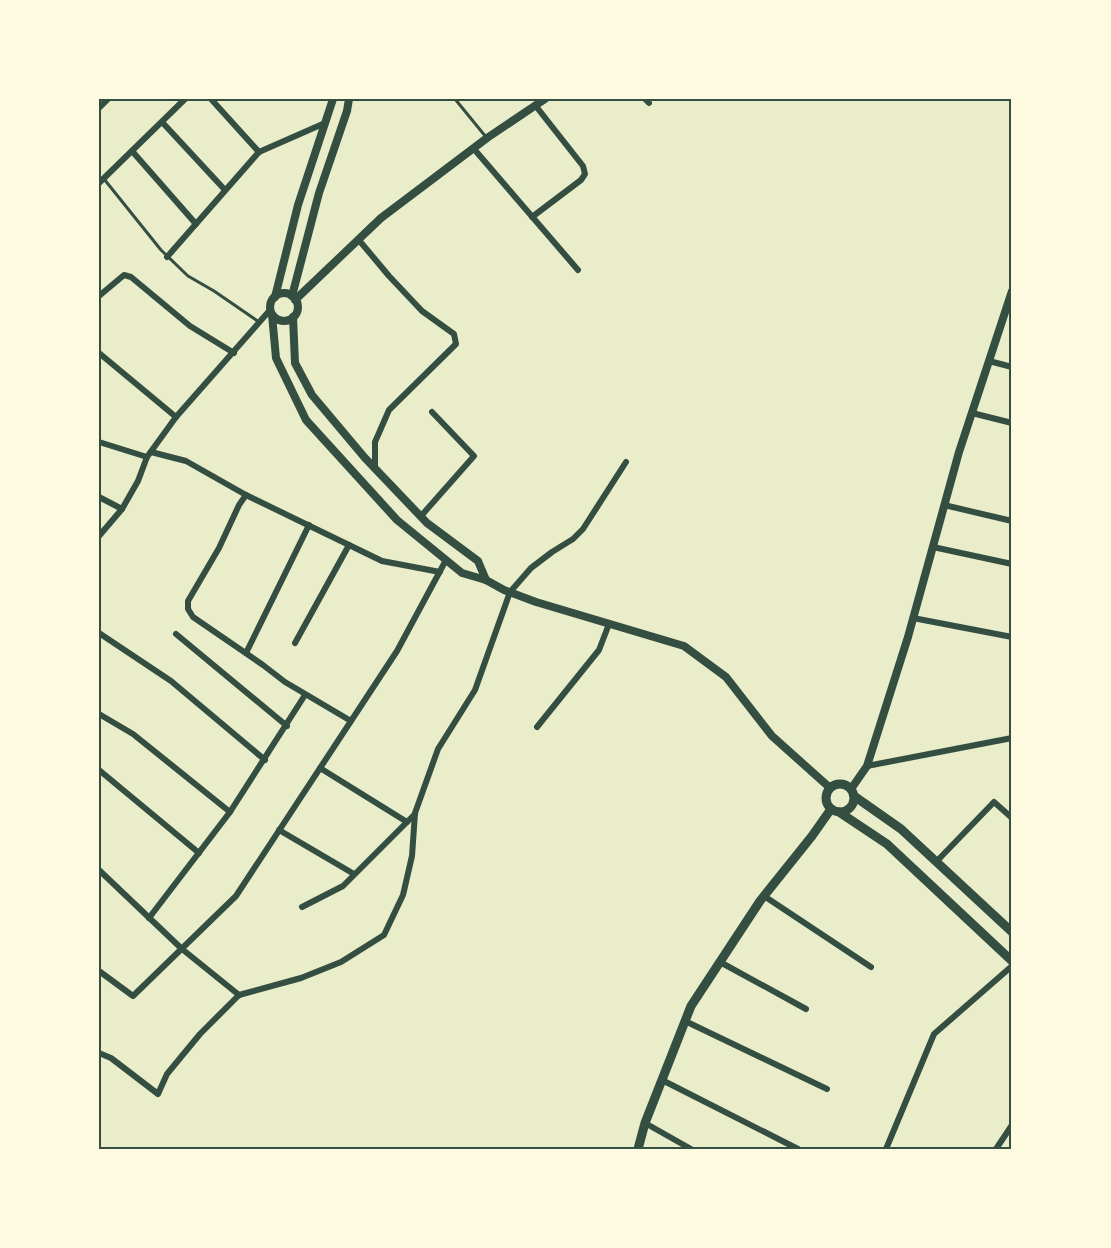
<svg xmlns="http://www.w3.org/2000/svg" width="1111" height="1248" font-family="Jost,sans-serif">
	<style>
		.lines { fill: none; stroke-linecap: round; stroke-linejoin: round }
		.service { stroke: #344e41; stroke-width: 3 }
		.minor { stroke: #344e41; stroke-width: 6 }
		.tertiary { stroke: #344e41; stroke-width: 8 }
		.secondary { stroke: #344e41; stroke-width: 9 }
		.neatline { fill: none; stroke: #344e41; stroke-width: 2 }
	</style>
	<rect width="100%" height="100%" fill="#e9edc9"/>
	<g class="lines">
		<!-- service -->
		<g class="service">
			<polyline points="455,99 486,137"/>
			<polyline points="104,179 161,250 188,276 214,291 259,322"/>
		</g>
		<!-- minor -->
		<g class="minor">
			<polyline points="211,99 259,152"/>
			<polyline points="645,99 649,103"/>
			<polyline points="99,108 108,99"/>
			<polyline points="162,122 225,190"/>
			<polyline points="474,149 578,270"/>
			<polyline points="132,151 196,224"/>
			<polyline points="99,183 185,99"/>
			<polyline points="532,217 581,180 585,174 583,166 535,105"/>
			<polyline points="358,239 389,276 422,311 454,334 456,344 389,410 375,442 375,468"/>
			<polyline points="167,257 259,152 325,123"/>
			<polyline points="99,296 124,275 131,277 190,326 234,353"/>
			<polyline points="99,353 176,417"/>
			<polyline points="989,361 1012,367"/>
			<polyline points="972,413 1012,423"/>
			<polyline points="99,442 147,457"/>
			<polyline points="151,452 186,461 246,495 382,561 440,572"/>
			<polyline points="246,495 239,505 219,548 188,601 188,609 193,617 263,665 285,682 351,721"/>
			<polyline points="99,497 122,509"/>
			<polyline points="944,505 1012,521"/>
			<polyline points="421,516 474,456 432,412"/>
			<polyline points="99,536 122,509 138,481 147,457 176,417 270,310"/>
			<polyline points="933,547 1012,564"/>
			<polyline points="913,618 1012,637"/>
			<polyline points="99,633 171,681 265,760"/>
			<polyline points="176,634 287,726"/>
			<polyline points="295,643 349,545"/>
			<polyline points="246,653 309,525"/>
			<polyline points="99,714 133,734 230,812 149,918"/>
			<polyline points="537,727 599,650 609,624"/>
			<polyline points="867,766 1012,738"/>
			<polyline points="320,768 407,822"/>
			<polyline points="99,770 199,853"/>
			<polyline points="230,812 305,695"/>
			<polyline points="279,830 354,874"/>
			<polyline points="936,862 994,802 1012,818"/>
			<polyline points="99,870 182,949 239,995"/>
			<polyline points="764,896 871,967"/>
			<polyline points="302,907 343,886 415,814"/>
			<polyline points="720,962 806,1009"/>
			<polyline points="99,971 133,996 236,896 397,651 446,560"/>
			<polyline points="685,1021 827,1089"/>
			<polyline points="99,1053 111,1058 158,1094 167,1074 200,1034 239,995 301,978 341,962 384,935 403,895 412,856 415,813 438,749 475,690 510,592 531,568 552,552 573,539 583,529 626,462"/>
			<polyline points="662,1080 798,1149"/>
			<polyline points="645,1123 691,1149"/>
			<polyline points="886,1149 934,1034 1012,966"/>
			<polyline points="996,1149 1012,1125"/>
		</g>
		<!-- tertiary -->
		<g class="tertiary">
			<circle cx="284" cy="307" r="14"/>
			<polyline points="292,296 319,193 347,111 349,99"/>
			<polyline points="275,297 298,205 333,99"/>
			<polyline points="295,300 381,218 487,138 545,99"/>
			<polyline points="272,315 276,358 306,420 397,520 462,573 486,580 504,590 536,602 684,646 726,677 772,736 829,787"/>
			<polyline points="293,317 295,363 312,395 365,458 427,523 478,561 486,580"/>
			<polyline points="851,789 867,766 908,637 959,452 1012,291"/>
		</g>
		<!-- secondary -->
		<g class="secondary">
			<circle cx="840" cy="798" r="14"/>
			<polyline points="854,796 901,829 1012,932"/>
			<polyline points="839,812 887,844 1012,961"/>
			<polyline points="638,1149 645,1123 691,1006 760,901 812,836 831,809"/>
		</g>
	</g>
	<!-- border -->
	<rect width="1111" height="1248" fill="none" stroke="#fefae0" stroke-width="201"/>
	<rect x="100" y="100" width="910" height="1048" class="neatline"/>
</svg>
